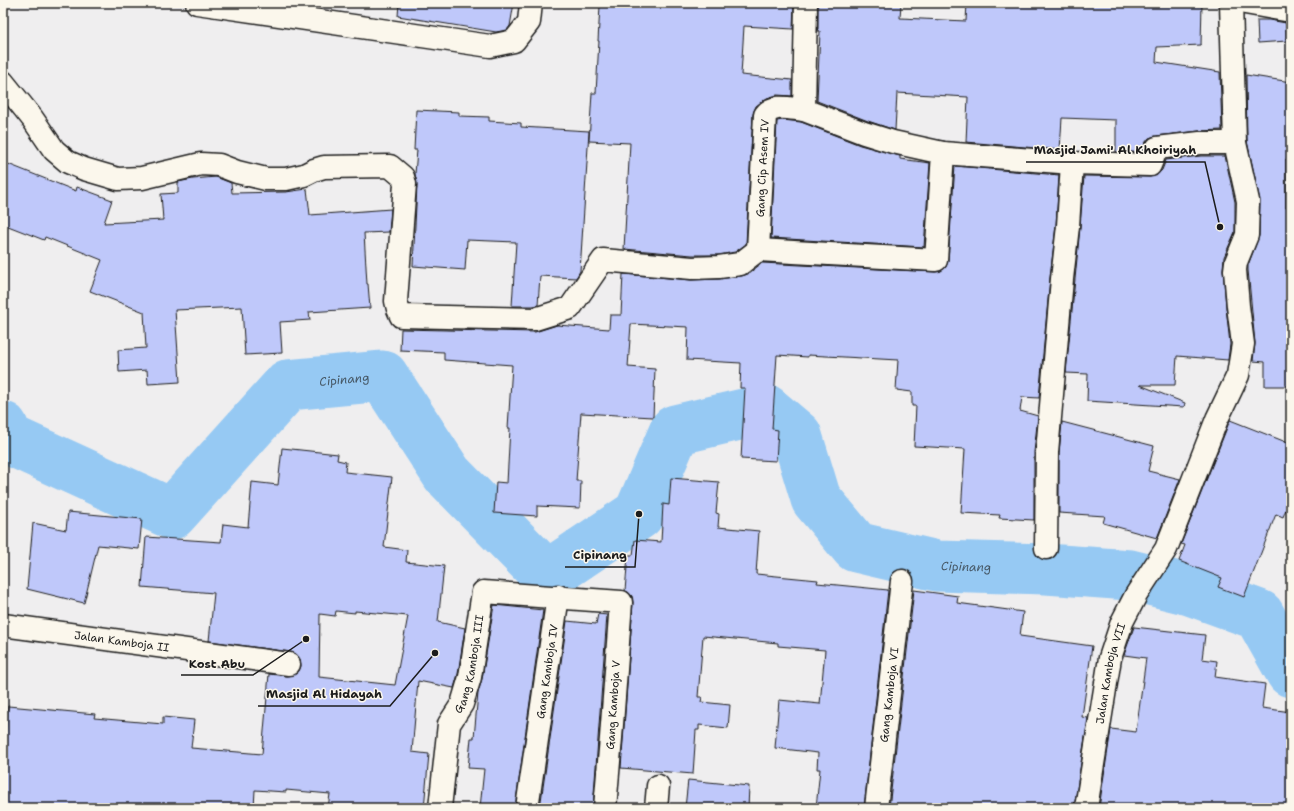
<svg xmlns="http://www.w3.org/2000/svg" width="1294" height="811" font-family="'Shantell Sans',sans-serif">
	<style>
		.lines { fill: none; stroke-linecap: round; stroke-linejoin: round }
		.river { stroke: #96c9f3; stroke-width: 51 }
		.building { fill: #bfc8fa; stroke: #1c1c1c; fill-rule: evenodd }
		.minor-casing { stroke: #1c1c1c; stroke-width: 25 }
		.minor { stroke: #fbf7ec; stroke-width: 22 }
		.labels { text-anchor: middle; stroke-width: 3; stroke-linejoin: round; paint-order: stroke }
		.street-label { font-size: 11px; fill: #1c1c1c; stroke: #fbf7ec }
		.water-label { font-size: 12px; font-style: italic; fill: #475967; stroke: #fbf7ec }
		.leader { fill: none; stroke: #1c1c1c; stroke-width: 1.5 }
		.callout-dot { fill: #1c1c1c; stroke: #fbf7ec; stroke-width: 1.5 }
		.callout-label { font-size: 12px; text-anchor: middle; font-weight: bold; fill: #1c1c1c; stroke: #fbf7ec; stroke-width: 3; stroke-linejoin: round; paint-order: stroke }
	</style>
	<rect width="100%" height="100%" fill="#efeeef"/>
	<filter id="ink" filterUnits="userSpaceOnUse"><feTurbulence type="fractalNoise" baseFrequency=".025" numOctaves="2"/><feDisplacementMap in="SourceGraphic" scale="8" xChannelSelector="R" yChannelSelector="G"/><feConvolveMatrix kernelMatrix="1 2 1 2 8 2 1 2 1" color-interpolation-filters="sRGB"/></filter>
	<g filter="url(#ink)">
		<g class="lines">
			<!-- river -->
			<path class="river" id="s1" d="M3 427 6 438 172 514 288 385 383 376 447 474 547 576 639 514 675 430 765 409 797 436 816 499 856 547 937 566 1046 569 1130 575 1190 590 1259 615 1291 672"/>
		</g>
		<!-- building -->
		<g class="building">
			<polygon points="399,3 514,3 510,26 507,30 496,32 398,16"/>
			<polygon points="624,3 794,3 793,29 744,26 741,75 792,80 792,96 777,95 767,98 756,106 753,114 746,244 735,252 718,255 692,255 624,249 630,143 589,141 592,93 596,93 599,41 598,41 600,6 623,7"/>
			<polygon points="818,3 901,3 900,18 966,21 967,3 1202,3 1201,45 1157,47 1156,62 1220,72 1222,130 1199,131 1156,136 1149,138 1145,143 1142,152 1116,152 1116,120 1062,118 1060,150 966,142 968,97 897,93 895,130 868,121 817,101 820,31 818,31"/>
			<polygon points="1257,20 1269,20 1286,23 1287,41 1258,43"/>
			<polygon points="1246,75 1291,82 1291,160 1286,159 1286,208 1291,208 1291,386 1265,386 1265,362 1253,361 1255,343 1248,270 1248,265 1259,236 1260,201 1247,141"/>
			<polygon points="416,110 459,112 459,116 489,117 489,121 521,123 521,127 589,131 580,271 576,278 540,276 538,305 533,306 512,306 516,242 467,240 465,270 413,266 417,185 415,174 417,150 414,150"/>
			<polygon points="783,120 801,122 860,145 900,156 900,159 930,163 924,247 771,238 777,121"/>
			<polygon points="1201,156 1225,156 1235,202 1235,232 1224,257 1223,269 1226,307 1230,344 1228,360 1177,356 1175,385 1140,385 1185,403 1184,407 1087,401 1088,374 1066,373 1080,227 1084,176 1150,177 1157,175 1162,170 1166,160"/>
			<polygon points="3,162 76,191 77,187 112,200 104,223 163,220 161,194 178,193 178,182 193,179 216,177 231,183 232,193 286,192 307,189 310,215 391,209 389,232 364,233 367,284 368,284 370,308 309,312 310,320 280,322 282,353 245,355 242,307 175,310 180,382 148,384 147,370 119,372 118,350 146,348 144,312 90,291 102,260 45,237 44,240 3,224"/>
			<polygon points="955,166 1059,175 1056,225 1050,278 1039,398 1022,397 1020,411 1038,416 1034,452 1034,520 999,518 1000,515 961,513 965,449 914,446 916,406 912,406 912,392 896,390 898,360 808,355 808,357 777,355 772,429 778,430 776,461 741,459 745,388 740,388 741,363 687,360 688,327 631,324 628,367 655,369 653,417 581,413 576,481 581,481 580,508 537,506 537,516 494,513 496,482 507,483 510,428 508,428 512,365 444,360 444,352 400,350 401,329 535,332 557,325 609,329 610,315 621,315 623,274 691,280 720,279 742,276 748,274 762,263 935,272 941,271 946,267 948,261"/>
			<polygon points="1230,420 1291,444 1291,497 1283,517 1276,514 1244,597 1218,587 1222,578 1179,561 1185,545 1181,544"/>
			<polygon points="1062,422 1154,446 1148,471 1180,479 1157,538 1103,523 1105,516 1059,513 1059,453"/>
			<path d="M282 448 338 454 337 460 346 462 345 472 392 477 384 547 407 550 406 562 444 566 438 622 465 628 458 674 454 688 418 681 412 752 429 754 424 808H328L330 794 286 790V792L255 790 254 808H3V761L8 706 95 714 94 718 163 724V717L194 720 191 748 262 754 269 674 287 676 294 675 299 671 301 666 300 659 296 654 291 652 209 641 214 593 142 587 146 537 221 542 223 524 248 527 252 482 278 485ZM336 611 355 613V611L408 616 395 685 319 677 320 614 335 616Z"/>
			<polygon points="671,478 719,482 716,513 719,514 718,527 759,531 756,574 818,580 817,583 888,590 864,808 816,808 820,769 817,769 818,753 775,748 779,700 820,704 825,650 778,646 778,643 703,636 698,697 702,697 701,702 730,705 728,728 699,725 699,730 696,730 693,774 621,768 633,603 632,596 628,592 625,591 628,555 633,555 635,540 661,542 663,504 669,505"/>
			<polygon points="68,512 142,519 139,549 98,545 84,603 27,589 33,523 66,530"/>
			<polygon points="914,590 958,596 957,603 1023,612 1020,636 1092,646 1082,717 1088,718 1074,808 889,808"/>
			<polygon points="494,605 543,610 515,808 480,808 484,769 468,768 471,738 474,738 478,693 482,679"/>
			<polygon points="598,614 607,615 593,808 540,808 567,621 596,624"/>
			<polygon points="1134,627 1205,635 1202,659 1217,661 1215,677 1265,684 1262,708 1291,712 1291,808 1099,808 1111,729 1136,732 1146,658 1124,655"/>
			<polygon points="688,780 749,786 748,808 685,808"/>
		</g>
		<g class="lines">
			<!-- minor casing -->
			<g class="minor-casing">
				<g id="minor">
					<polyline points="197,3 490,46 514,41 529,22 531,3"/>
					<polyline points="1245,3 1291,11"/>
					<polyline points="3,82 32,118 54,150 68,162 84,169 118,179 142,178 201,164 219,165 237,172 266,179 286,179 304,175 314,170 324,167 390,166 403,177 405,184 396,301 398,309 401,316 535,319 570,308 603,260 692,268 719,267 740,264 758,250 936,260 943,153"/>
					<polyline points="804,110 864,133 893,142 943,153 1072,163 1150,165 1157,148 1200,143 1235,143 1231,3"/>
					<path id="s2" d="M758 250 765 115C774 103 791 109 804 110L806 3"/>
					<polyline points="1046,548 1047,452 1062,279 1068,226 1072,163"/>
					<path id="s3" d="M3 625 289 664"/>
					<path id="s4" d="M440 808 449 724 462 704 470 677 483 592 621 602 611 738 605 808"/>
					<path id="s5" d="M527 808 558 596"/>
					<polyline points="656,808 658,786"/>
					<path id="s6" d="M876 808 902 581"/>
					<path id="s7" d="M1086 808 1110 658 1122 622 1136 595 1166 549 1217 419 1238 375 1243 344 1238 306 1235 270 1236 262 1247 235 1248 201 1235 143"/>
				</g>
			</g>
			<!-- minor -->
			<use href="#minor" class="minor"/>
		</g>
	</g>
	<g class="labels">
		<!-- street labels -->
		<g class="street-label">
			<text dy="4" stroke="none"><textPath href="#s2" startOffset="82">Gang Cip Asem IV</textPath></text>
			<text dy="4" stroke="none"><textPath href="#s3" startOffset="120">Jalan Kamboja II</textPath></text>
			<text dy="4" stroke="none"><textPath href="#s4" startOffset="149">Gang Kamboja III</textPath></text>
			<text dy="4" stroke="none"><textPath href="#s5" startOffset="138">Gang Kamboja IV</textPath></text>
			<text dy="4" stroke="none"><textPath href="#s7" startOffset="137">Jalan Kamboja VII</textPath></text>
			<text dy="4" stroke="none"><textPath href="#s6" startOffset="114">Gang Kamboja VI</textPath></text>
			<text transform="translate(613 705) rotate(-86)" y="4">Gang Kamboja V</text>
		</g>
		<!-- water labels -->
		<g class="water-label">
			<text dy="4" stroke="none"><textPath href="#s1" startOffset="424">Cipinang</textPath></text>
			<text dy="4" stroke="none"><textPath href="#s1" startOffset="1300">Cipinang</textPath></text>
		</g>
	</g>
	<!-- callouts -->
	<path class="leader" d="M1220 227L1205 162H1026M639 514L635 567H565M306 639L253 675H181M435 653L390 706H258"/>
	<g class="callout-dot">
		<circle cx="1220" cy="227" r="4"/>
		<circle cx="639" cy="514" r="4"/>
		<circle cx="306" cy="639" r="4"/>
		<circle cx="435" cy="653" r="4"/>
	</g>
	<g class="callout-label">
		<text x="1115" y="154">Masjid Jami' Al Khoiriyah</text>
		<text x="600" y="559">Cipinang</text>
		<text x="217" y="668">Kost Abu</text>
		<text x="324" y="698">Masjid Al Hidayah</text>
	</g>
	<!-- margin -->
	<rect width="1294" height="811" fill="none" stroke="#fbf7ec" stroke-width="16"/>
	<rect x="8" y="8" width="1278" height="795" fill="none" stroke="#1c1c1c" stroke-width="1.5" filter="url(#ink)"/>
</svg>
